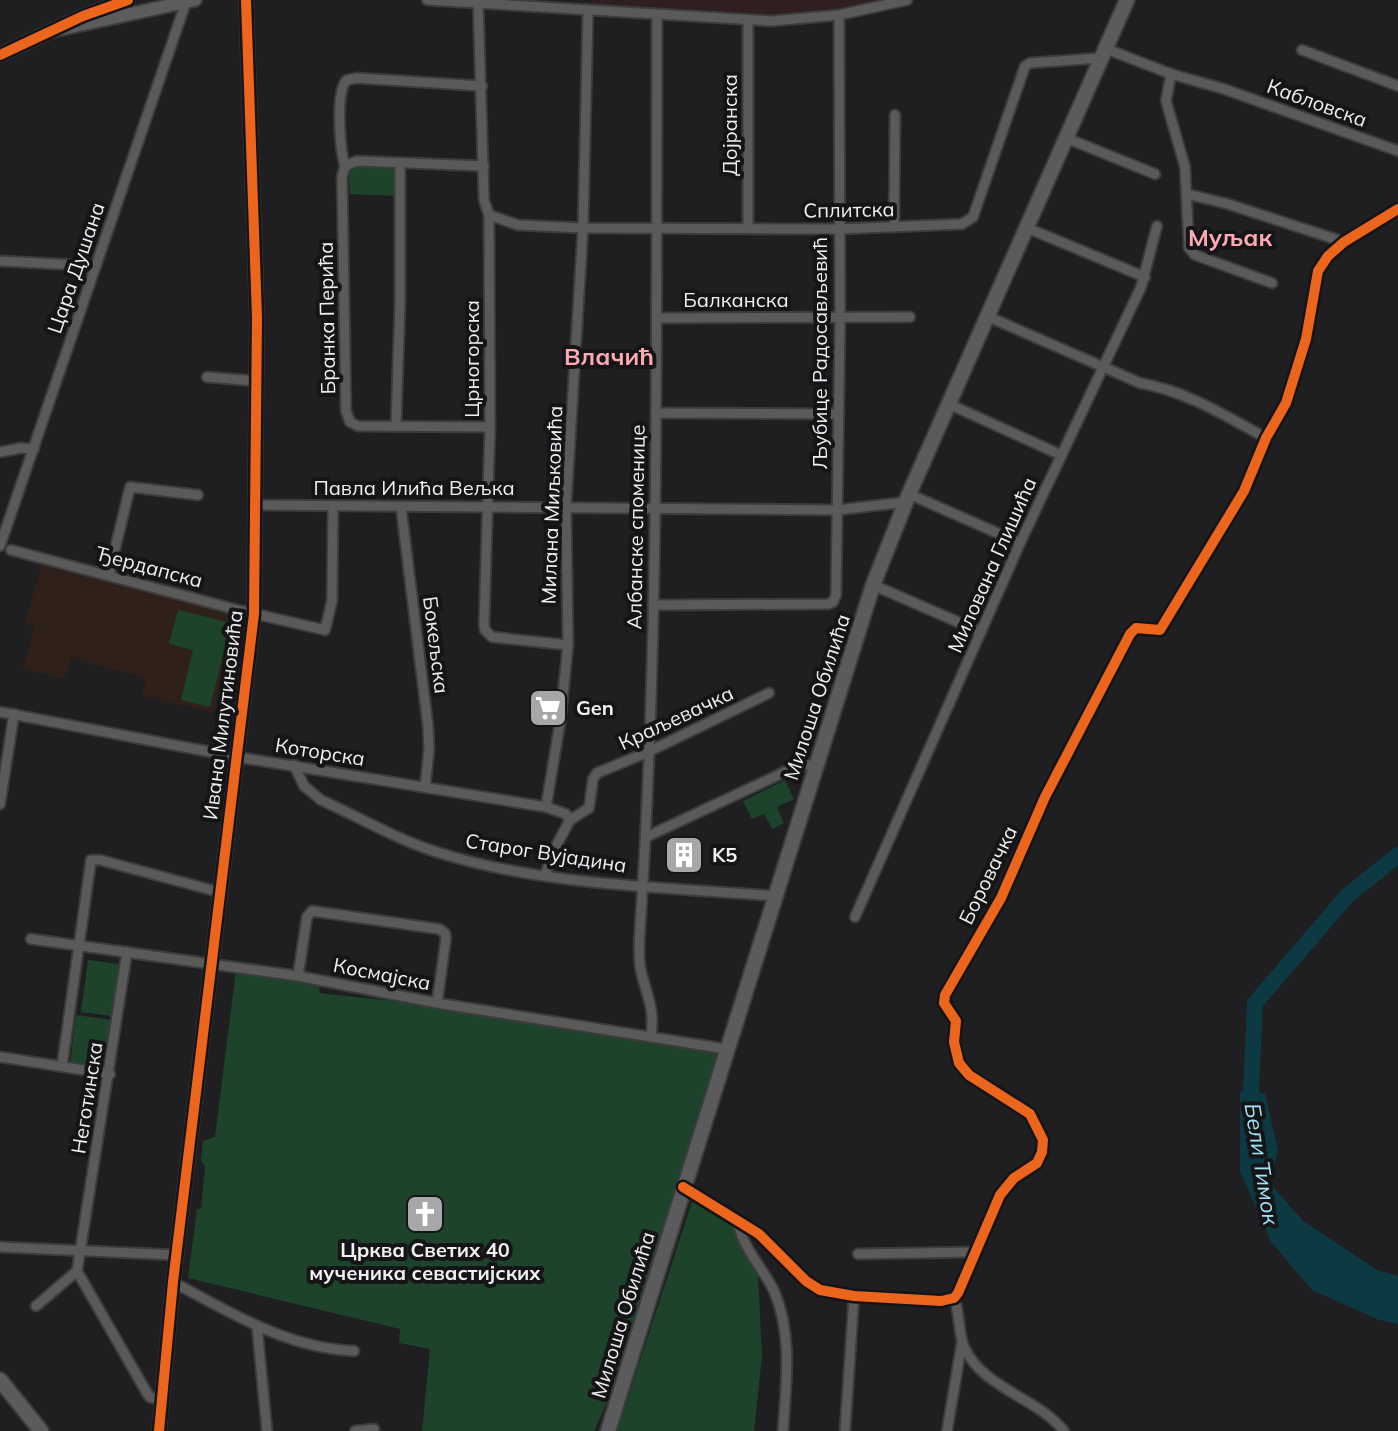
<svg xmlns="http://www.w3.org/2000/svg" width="1398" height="1431" font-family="Mulish,sans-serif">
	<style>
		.industrial { fill: #2f1f20 }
		.education { fill: #2f201a }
		.green { fill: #1d442a }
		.water { fill: #0d3943 }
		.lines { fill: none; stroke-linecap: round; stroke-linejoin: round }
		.river { stroke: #0d3943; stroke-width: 16 }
		.street-casing { stroke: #3c3b3d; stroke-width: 13 }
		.secondary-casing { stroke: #3c3b3d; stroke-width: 16 }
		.primary-casing { stroke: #3c3b3d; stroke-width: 18 }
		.street { stroke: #5a5a59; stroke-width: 9 }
		.secondary { stroke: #5d5c5c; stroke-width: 12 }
		.primary { stroke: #5b5a5c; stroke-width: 14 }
		.cycleway-casing { stroke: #151417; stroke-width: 15 }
		.cycleway { stroke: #eb651d; stroke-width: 10 }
		.labels { text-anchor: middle; stroke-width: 8; stroke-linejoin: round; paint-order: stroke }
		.street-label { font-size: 20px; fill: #f0eff1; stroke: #151417 }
		.poi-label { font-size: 20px; font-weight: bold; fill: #f0eff1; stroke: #151417; text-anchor: start }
		.water-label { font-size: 22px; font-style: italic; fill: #a1e3f6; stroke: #151417 }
		.quarter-label { font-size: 24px; font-weight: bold; fill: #feaab3; stroke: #151417 }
	</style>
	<rect width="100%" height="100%" fill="#1f1e20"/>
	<!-- industrial -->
	<polygon class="industrial" points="592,0 875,0 875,2 830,10 757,16 593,8"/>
	<!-- education -->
	<polygon class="education" points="42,562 236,614 214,713 142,696 146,678 71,658 64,679 23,668 35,627 25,624"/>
	<!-- green -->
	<g class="green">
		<polygon points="352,166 393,168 396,169 396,196 350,194 349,170"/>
		<polygon points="178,610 231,623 210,707 181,700 193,650 169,644"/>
		<polygon points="785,780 794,799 777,807 784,823 772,829 764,814 752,819 743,801"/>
		<polygon points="88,960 119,964 112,1016 81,1012"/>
		<polygon points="236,970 320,984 319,993 421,1004 715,1052 719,1055 612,1391 594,1431 422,1431 430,1349 399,1343 400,1329 188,1278 197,1209 201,1209 205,1167 201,1160 203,1141 215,1137"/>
		<polygon points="76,1015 113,1020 107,1070 70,1065"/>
		<polygon points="693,1199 732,1222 758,1276 762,1356 754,1431 617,1431"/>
	</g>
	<!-- water -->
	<polygon class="water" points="1240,1091 1265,1093 1278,1151 1270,1183 1303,1221 1377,1270 1398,1276 1398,1324 1379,1320 1312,1290 1271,1242 1240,1171"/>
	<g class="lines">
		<!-- river -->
		<polyline class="river" points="1250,1113 1255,1003 1348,895 1398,855"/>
		<!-- street casing -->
		<g class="street-casing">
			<g id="street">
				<polyline points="427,0 771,21 839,15 907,0"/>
				<polyline points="478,0 484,200 489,215 490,427 484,625 485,630 492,637 568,645"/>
				<polyline points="748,21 748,228"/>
				<polyline points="1104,48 1171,74 1224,89 1398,151"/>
				<polyline points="1302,50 1398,86"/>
				<polyline points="1171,74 1166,101 1185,167 1189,248 1195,255 1272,283"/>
				<polyline points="1066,138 1155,174"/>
				<path d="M345 166C340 150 335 90 347 80L357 78 482 86"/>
				<polyline points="484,166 357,161 345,166 342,177 346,411 350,422 358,426 490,427"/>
				<polyline points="1187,194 1228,204 1344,242"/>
				<polyline points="489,215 518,225 583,228 839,229 962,224 973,217 1025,66 1030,63 1100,58"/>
				<polyline points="894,227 895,115"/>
				<polyline points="1027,228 1145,277"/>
				<polyline points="0,261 96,266"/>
				<path d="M989 317 1140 383C1186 391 1226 416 1266 438"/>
				<polyline points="657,318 910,317"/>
				<polyline points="207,377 257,381"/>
				<polyline points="951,405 1061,455"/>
				<polyline points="656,413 839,414"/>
				<polyline points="396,426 400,302 400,163"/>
				<polyline points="0,452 21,448 34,449"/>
				<polyline points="909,494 1020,543"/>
				<polyline points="256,505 837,510 906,502"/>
				<polyline points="401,507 428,726 429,750 425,787"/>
				<polyline points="0,546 186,2"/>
				<polyline points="11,550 238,610 325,630 332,601 333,506"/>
				<polyline points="109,574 130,487 198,495"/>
				<polyline points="873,585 981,632"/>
				<polyline points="653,605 828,604 833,602 836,595 840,319 839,15"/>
				<polyline points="0,712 237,757 546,807 566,814 570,820 556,846 545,875"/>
				<path d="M294 765 304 786 321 800C361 818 401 842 443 854 547 886 667 887 775 896"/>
				<polyline points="0,804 14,714"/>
				<polyline points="546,807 560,723 568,645 566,506 583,228 588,11"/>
				<polyline points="570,820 589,808 593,779 597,773 648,752 769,693"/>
				<polyline points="646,837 791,769 805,765 816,765"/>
				<polyline points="855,917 1020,543 1141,287 1157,226"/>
				<polyline points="31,939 298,976 437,1003 726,1049"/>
				<polyline points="127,952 77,1271 147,1393 150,1397 162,1401"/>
				<polyline points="298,976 307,917 312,911 439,929 445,933 446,938 437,1003"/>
				<path d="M651 1036C655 1008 647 997 641 971 638 958 639 943 640 929 660 625 656 320 657 15"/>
				<polyline points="0,1057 110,1074"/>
				<polyline points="62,1066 91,860 100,860 219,892"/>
				<polyline points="683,1187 759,1234 806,1281 820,1290 854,1296 941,1301 954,1298 958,1293 1000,1195 1014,1178 1037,1163 1042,1152 1043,1140 1030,1114 969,1075 959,1063 954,1042 956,1021 944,1003 945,995 1001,898 1045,797 1130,634 1136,628 1160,630 1244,491 1266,438 1286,403 1306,339 1318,271 1328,256 1344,242 1398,209"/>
				<path d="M738 1220C740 1245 763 1268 774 1291 793 1334 786 1385 783 1431"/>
				<polyline points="0,1247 176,1255"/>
				<polyline points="858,1254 975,1252"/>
				<path d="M173 1282C231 1313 287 1348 354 1351"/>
				<path d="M954 1298C960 1313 958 1332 964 1347 983 1389 1037 1397 1064 1431"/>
				<polyline points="36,1306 77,1271"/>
				<polyline points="257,1326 267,1431"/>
				<polyline points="355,1431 374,1429"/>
				<polyline points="845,1431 854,1296"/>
				<polyline points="947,1431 962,1342"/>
			</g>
		</g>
		<!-- secondary casing -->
		<g class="secondary-casing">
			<g id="secondary">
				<polyline points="52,31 195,0"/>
				<polyline points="0,55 83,16 128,0"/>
				<polyline points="159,1431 173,1282 254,614 257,318 246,0"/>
			</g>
		</g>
		<!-- primary casing -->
		<g class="primary-casing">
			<g id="primary">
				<polyline points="0,1380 41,1431"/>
				<polyline points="608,1431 873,585 909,494 1127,0"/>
			</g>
		</g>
		<!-- street -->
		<use href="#street" class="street"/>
		<!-- secondary -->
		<use href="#secondary" class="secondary"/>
		<!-- primary -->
		<use href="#primary" class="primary"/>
		<!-- cycleway casing -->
		<g class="cycleway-casing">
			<g id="cycleway">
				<polyline points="0,55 83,16 128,0"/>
				<polyline points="683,1187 759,1234 806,1281 820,1290 854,1296 941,1301 954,1298 958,1293 1000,1195 1014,1178 1037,1163 1042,1152 1043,1140 1030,1114 969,1075 959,1063 954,1042 956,1021 944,1003 945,995 1001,898 1045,797 1130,634 1136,628 1160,630 1244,491 1266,438 1286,403 1306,339 1318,271 1328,256 1344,242 1398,209"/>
				<polyline points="159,1431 173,1282 254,614 257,318 246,0"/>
			</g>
		</g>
		<!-- cycleway -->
		<use href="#cycleway" class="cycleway"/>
	</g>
	<!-- icons -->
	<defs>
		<g id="supermarket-square" transform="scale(2)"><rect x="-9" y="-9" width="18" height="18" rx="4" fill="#a7a6a8" stroke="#151417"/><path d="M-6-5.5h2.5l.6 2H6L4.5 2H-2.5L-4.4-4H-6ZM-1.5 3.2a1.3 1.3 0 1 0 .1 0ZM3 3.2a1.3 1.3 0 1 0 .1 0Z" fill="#fff"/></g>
		<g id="building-square" transform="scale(2)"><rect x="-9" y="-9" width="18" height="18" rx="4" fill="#a7a6a8" stroke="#151417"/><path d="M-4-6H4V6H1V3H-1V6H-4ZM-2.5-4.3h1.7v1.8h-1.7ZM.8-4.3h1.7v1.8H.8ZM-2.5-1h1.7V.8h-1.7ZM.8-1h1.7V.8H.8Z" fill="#fff"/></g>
		<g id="church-square" transform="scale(2)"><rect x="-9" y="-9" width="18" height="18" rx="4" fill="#a7a6a8" stroke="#151417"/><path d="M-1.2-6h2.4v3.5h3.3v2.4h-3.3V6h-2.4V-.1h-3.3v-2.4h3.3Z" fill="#fff"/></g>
	</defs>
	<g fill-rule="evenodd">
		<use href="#supermarket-square" x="548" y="708"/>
		<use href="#building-square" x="684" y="855"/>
		<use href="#church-square" x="425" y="1214"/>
	</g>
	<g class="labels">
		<!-- street labels -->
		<g class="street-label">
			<text transform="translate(1317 103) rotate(20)" y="7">Кабловска</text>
			<text transform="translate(730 125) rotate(-90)" y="7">Дојранска</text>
			<text transform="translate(849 210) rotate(-1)" y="7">Сплитска</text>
			<text transform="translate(76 268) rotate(-71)" y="7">Цара Душана</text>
			<text x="736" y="307">Балканска</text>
			<text transform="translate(327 318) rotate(-91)" y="7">Бранка Перића</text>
			<text transform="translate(820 353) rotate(-90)" y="7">Љубице Радосављевић</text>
			<text transform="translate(472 359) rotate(-90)" y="7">Црногорска</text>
			<text x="414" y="495">Павла Илића Вељка</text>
			<text transform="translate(552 505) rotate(-88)" y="7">Милана Миљковића</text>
			<text transform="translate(636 527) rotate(-89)" y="7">Албанске споменице</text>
			<text transform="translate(992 565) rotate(-66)" y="7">Милована Глишића</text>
			<text transform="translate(149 567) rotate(15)" y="7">Ђердапска</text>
			<text transform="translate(436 645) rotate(83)" y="7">Бокељска</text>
			<text transform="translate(817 697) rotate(-72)" y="7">Милоша Обилића</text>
			<text transform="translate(223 715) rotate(-83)" y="7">Ивана Милутиновића</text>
			<text transform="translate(676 718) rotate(-25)" y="7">Краљевачка</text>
			<text transform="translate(320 752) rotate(9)" y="7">Которска</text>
			<text transform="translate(546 853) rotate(9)" y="7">Старог Вујадина</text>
			<text transform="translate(988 875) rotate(-64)" y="7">Боровачка</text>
			<text transform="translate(382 974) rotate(11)" y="7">Космајска</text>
			<text transform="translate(87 1098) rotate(-81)" y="7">Неготинска</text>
			<text transform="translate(623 1315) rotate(-73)" y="7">Милоша Обилића</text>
		</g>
		<!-- poi labels -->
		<g class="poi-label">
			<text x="576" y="715">Gen</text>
			<text x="712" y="862">K5</text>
			<text x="425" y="1257" text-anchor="middle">Црква Светих 40<tspan x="425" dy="23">мученика севастијских</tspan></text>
		</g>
		<!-- water labels -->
		<g class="water-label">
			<text transform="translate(1262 1164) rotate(81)" y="8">Бели Тимок</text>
		</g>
		<!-- quarter labels -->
		<g class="quarter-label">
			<text x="1230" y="246">Муљак</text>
			<text x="609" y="365">Влачић</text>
		</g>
	</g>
</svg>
